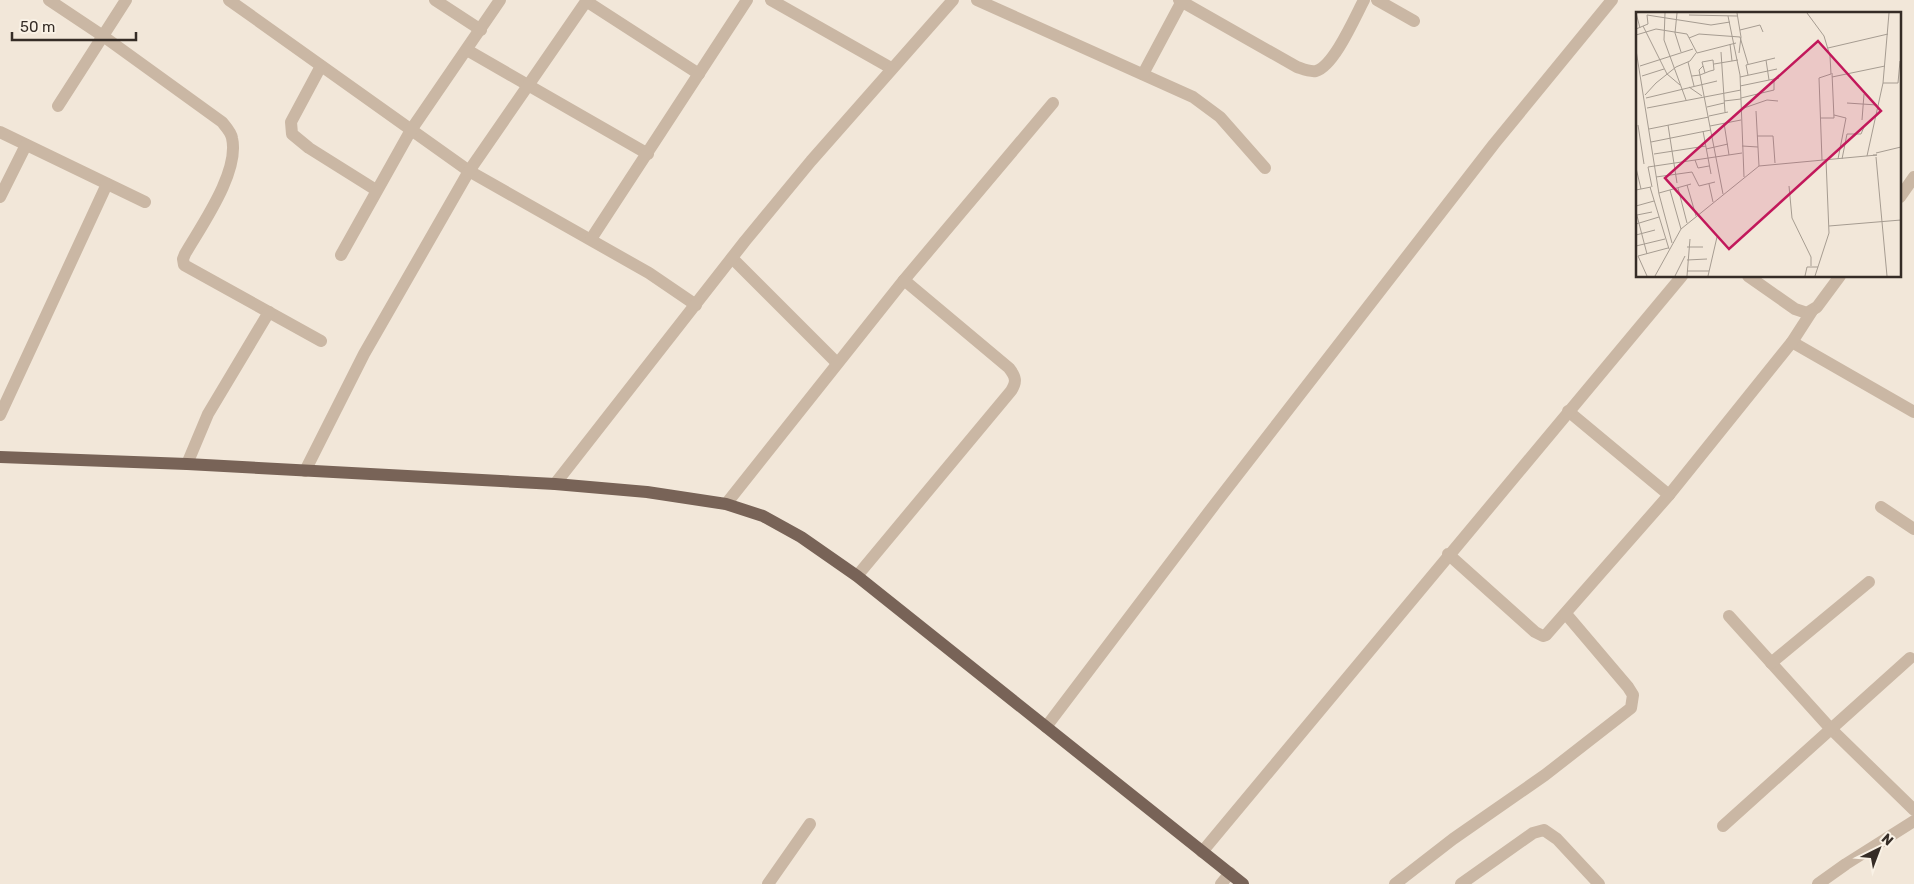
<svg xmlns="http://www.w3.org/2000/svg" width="1914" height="884" font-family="Rubik,sans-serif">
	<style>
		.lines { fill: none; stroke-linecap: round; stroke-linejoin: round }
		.minor { stroke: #cab7a4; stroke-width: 12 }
		.major { stroke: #786357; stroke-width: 12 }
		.inset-road { fill: none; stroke: #a69c91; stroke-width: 1 }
		.view { fill: #c2185b; fill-opacity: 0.15; stroke: #c2185b; stroke-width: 2.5 }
		.inset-edge { fill: none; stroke: #352c26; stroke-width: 2.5 }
	</style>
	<rect width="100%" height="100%" fill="#f2e7d9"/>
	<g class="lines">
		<!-- minor -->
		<g class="minor">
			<path d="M49 0 103 36 222 122C226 127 231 132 232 138 240 172 201 226 185 254L183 259 184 265 321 341"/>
			<polyline points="229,0 469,171 649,273 696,305"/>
			<polyline points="435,0 481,30"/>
			<polyline points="771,0 891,68"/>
			<polyline points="977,0 1193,97 1220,117 1265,168"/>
			<path d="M1179 0 1297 67C1303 69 1309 72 1316 71 1334 66 1355 17 1364 0"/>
			<polyline points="1377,0 1414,21"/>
			<polyline points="586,1 699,74"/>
			<polyline points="467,50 648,154"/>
			<polyline points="321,66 291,122 292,134 309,148 376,190"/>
			<polyline points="1143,74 1182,1"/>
			<polyline points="58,106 126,0"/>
			<polyline points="0,132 145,202"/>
			<polyline points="0,197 26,145"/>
			<polyline points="1900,197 1914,177"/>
			<polyline points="591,239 747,0"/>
			<polyline points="341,255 411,130 500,0"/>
			<polyline points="732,258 837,363"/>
			<polyline points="1748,276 1795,309 1807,313 1817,307 1840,276"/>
			<polyline points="1792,342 1914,412"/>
			<polyline points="1568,411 1669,495"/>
			<polyline points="0,415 107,184"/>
			<polyline points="187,464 208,414 269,312"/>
			<polyline points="305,471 364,354 469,171 587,0"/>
			<polyline points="555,484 745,241 811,161 953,0"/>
			<polyline points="726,504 904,280 1053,103"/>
			<polyline points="1881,507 1914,529"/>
			<polyline points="1448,554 1535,632 1543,636 1546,635 1669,495 1792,342 1812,311"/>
			<path d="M857 576 1011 391C1017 382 1016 377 1009 368L904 280"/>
			<polyline points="1729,616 1830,728 1914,810"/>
			<polyline points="1771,663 1869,582"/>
			<polyline points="1046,727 1215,504 1494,144 1612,0"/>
			<polyline points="1723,826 1910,658"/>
			<polyline points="1202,852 1682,276"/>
			<polyline points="768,884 810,824"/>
			<polyline points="1221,884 1230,873"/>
			<polyline points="1395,884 1453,839 1545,775 1631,708 1633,695 1628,687 1566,614"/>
			<polyline points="1461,884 1533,833 1544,830 1557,839 1599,884"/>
			<polyline points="1818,884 1846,864 1914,821"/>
		</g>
		<!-- major -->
		<polyline class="major" points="0,457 187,464 555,484 647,492 726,504 763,516 801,537 857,576 1243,884"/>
	</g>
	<!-- overview -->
	<g transform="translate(1636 12)">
		<rect width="265" height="265" fill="#f2e7d9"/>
		<path class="inset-road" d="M0 1 4 16M29 1 28 28 50 88M41 1 39 21 45 40M101 1 105 25 103 41M171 1 188 24 194 44 195 62 183 66 186 148M11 3 75 13 94 10M53 3 101 4M92 4 104 63 108 165M7 14 31 62 44 73M0 17 12 12 11 3M104 18 124 13 127 20M0 23 20 17 51 22 61 41 100 31M53 26 63 22 104 25 112 52M94 32 96 49M192 36 252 22M0 38 23 182 36 231M85 40 89 100M130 48 133 68M52 50 58 74M78 52 102 48M4 54 57 37M67 54 63 58 87 182M112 63 110 53 139 46M6 64 28 57M56 64 64 63 74 59 78 58 77 48 66 50 69 61M104 65 141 57M196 65 249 54M247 71H262L264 49M104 74 143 66M53 75 66 84M9 83 20 71 40 55 54 49 60 41M10 86 81 69M105 86 138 78V68M88 89 105 87M211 91 241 93M71 95 88 91M11 96 105 78M105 97 131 88 142 89M120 99 123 154M198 103 210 106 202 147M73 104 92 100M184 106H198L196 61M226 108 228 82M88 111 93 143M2 113 8 152M32 113 41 171M74 114 105 108M13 117 73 105M67 119 75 162M121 124H137L139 151M15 130 75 118M106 134 122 135M70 137 92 132M240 141 265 135M18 142 70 134M231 144 247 71 253 1M240 145 251 264M206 147 211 122H225L228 115M59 148 62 156 73 154M0 156 5 177M20 165 56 160 63 174 79 170M73 172 77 190M51 173 60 204M153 174 156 206 175 245V254M14 175 33 237M16 175 12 155 106 141M42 176 51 211M0 178 15 175M34 178 45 217M23 181 55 172M0 194 18 189M0 200 11 242M1 203 16 200M0 212 23 205M193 214 265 208M0 223 19 218M0 234 29 227M51 235H67M2 244 32 236M2 244 11 264M51 248 71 247M51 259H73M19 264 45 217 123 154 241 143H237M39 264 49 244M51 264 54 227M72 264 81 225M169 264 171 255H182M179 264 193 221 190 148"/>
		<path class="view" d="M182 29 245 99 93 237 29 166Z"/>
		<rect width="265" height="265" class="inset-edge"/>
	</g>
	<!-- north arrow -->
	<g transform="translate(1879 849) rotate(42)" stroke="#f9f1e5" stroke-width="4" paint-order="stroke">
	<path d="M0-4L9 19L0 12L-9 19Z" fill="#352c26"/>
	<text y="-8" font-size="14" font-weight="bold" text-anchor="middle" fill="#352c26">N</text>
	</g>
	<!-- scale -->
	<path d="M12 32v8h124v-8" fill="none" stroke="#352c26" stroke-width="2.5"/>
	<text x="20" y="32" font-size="15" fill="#352c26" stroke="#f9f1e5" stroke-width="4" paint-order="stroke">50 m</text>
</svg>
